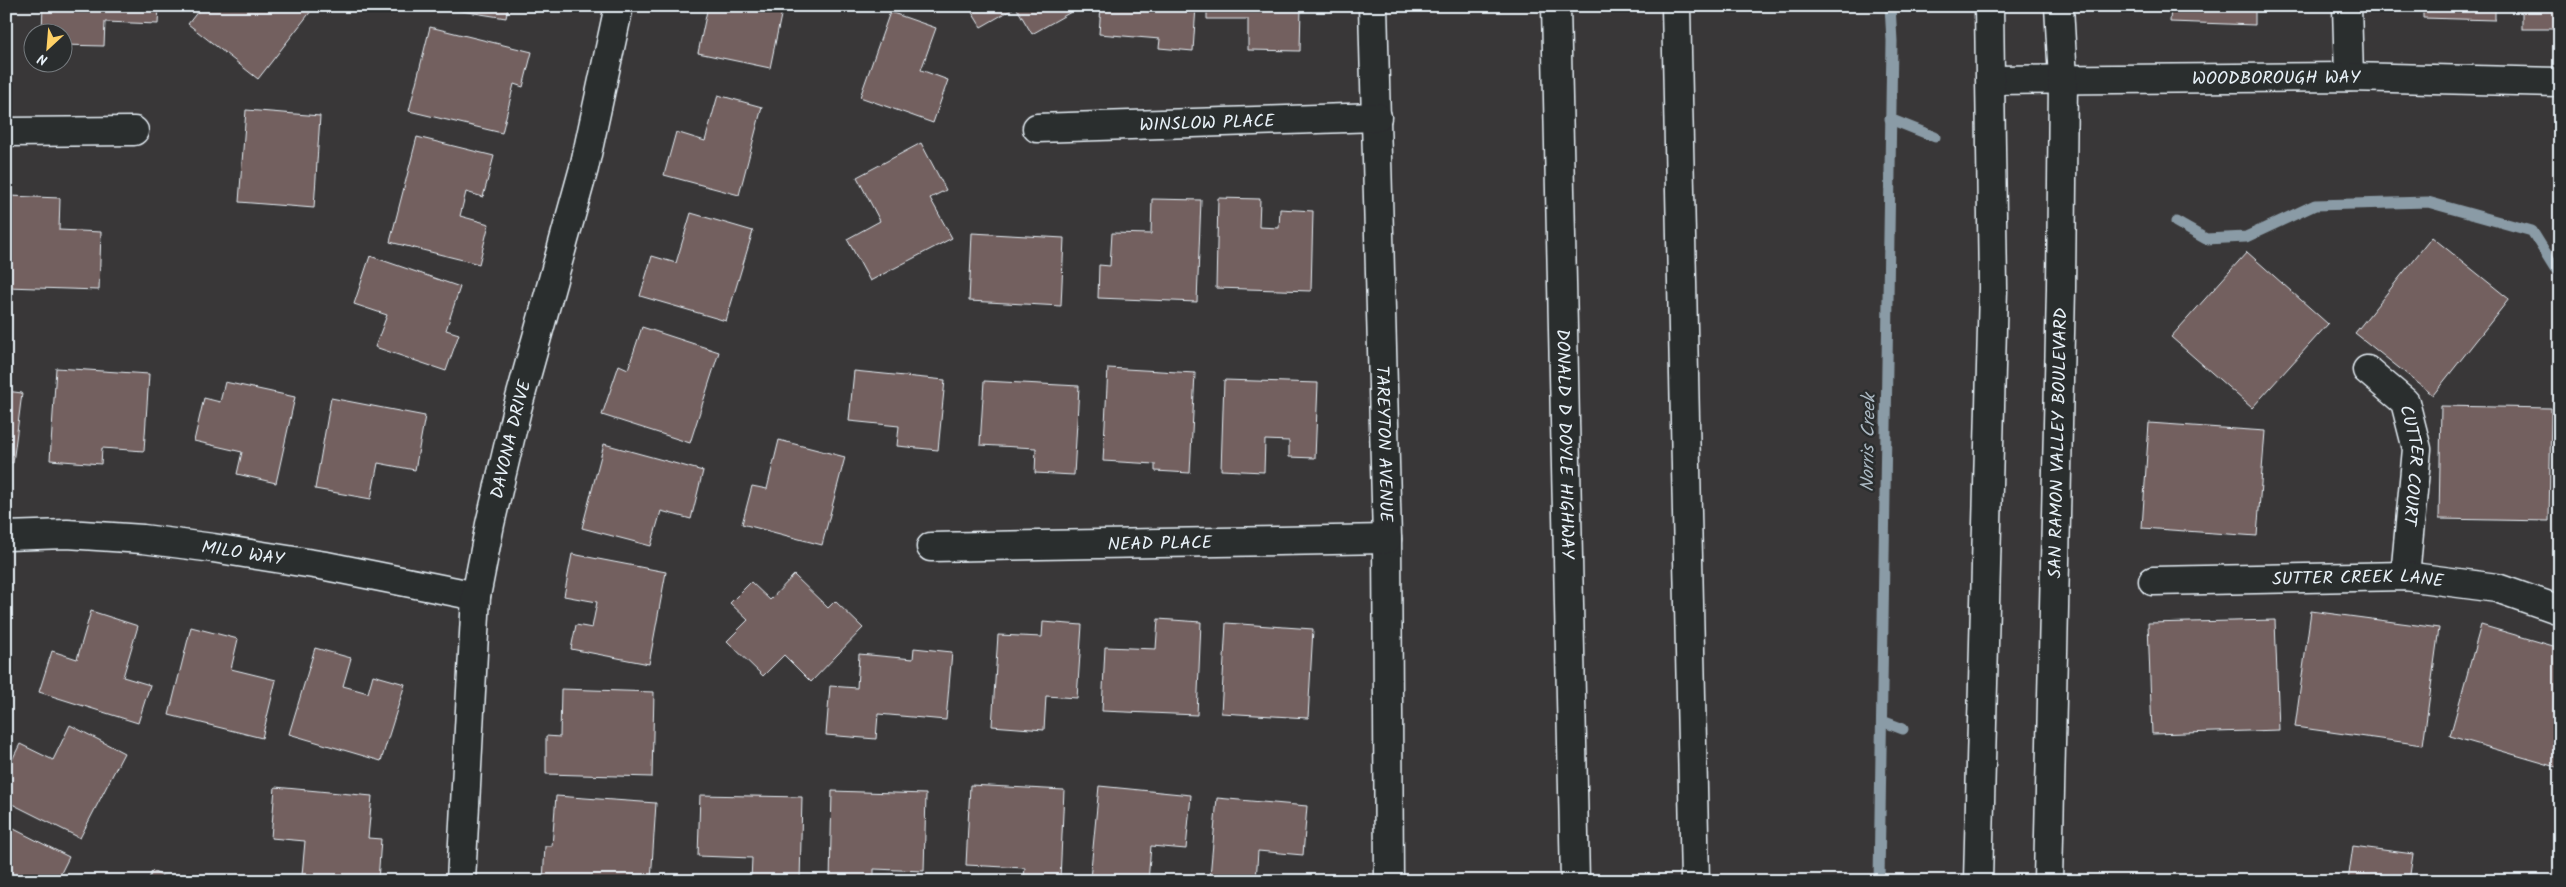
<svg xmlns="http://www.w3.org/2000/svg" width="2566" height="887" font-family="Kalam,sans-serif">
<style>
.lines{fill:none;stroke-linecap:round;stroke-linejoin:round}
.stream{stroke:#8a9ba6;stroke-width:11}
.building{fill:#73605e;stroke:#e8f1f8}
.minor-casing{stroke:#e8f1f8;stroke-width:31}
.tertiary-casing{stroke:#e8f1f8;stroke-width:31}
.secondary-casing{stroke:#e8f1f8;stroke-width:31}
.motorway-casing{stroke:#e8f1f8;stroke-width:31}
.minor{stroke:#2a2d2e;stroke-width:28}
.tertiary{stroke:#2a2d2e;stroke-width:28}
.secondary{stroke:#2a2d2e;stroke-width:28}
.motorway{stroke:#2a2d2e;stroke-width:28}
.labels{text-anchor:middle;stroke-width:5;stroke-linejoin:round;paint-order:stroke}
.street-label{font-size:18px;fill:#e8f1f8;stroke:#2a2d2e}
.water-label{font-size:19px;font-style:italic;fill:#aab7c1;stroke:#2a2d2e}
</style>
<rect width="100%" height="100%" fill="#393738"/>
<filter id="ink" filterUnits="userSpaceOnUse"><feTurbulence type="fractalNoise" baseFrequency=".02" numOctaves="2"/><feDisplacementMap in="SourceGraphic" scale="10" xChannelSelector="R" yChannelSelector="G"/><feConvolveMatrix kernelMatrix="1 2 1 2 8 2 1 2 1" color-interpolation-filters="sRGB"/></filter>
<g filter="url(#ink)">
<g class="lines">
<g class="stream">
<path d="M1890,119l45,18"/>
<path d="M2176,222l30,17 40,-2 69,-32 113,-3 104,29 23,37 5,2"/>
<path d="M1882,721l21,8"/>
<path d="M1879,881l13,-840 -2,-35"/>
</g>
</g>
<g class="building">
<path d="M6,6h5l-5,30z"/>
<path d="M43,6h116l-1,18 -53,-2 -1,24 -42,-1v-13h-20z"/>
<path d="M202,6h113l-57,73 -70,-55z"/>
<path d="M450,6h58l-2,12 -57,-9z"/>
<path d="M708,6h75l-13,62 -72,-15z"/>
<path d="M968,6h100l3,6 -39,22 -16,-27 -35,20z"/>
<path d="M1101,6h95l-3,45 -34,-3 1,-9 -61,-5z"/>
<path d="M1207,6h94l-1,45 -52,-1v-31h-41z"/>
<path d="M2171,6h107v3l-23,-1v17l-85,-3z"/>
<path d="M2423,6h72v14l-72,-2z"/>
<rect x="2522" y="6" width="38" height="23"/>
<path d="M890,12l46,16 -15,42 27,10 -15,43 -73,-26z"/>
<path d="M430,27l102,25 -9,35 -9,-3 -12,49 -93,-22z"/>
<path d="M718,95l44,12 -23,88 -75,-20 12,-43 29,9z"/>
<path d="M246,110l74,6 -6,92 -75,-6z"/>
<path d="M417,137l77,19 -11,41 -17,-5 -6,24 29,8 -10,40 -89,-22z"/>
<path d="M921,143l25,47 -16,8 22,40 -82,43 -23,-42 33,-18 -23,-44z"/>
<path d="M9,196l51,2 -1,32 42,2 -2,58 -93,-3z"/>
<path d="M1218,198l42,1 -1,28 20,1 1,-19 33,2 -2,80 -95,-3z"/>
<path d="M1152,199l49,1 -4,102 -99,-4 1,-33 11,1 2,-33 39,1z"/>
<path d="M691,213l62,18 -27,90 -86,-25 12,-40 24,7z"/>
<path d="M972,233l92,5 -3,68 -92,-5z"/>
<path d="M2432,237l77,62 -76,96 -78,-62z"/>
<path d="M2247,252l81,72 -76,84 -81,-71z"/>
<path d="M370,256l90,31 -14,43 13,4 -13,37 -71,-24 12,-32 -33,-11z"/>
<path d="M642,327l77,25 -29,91 -88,-28 17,-50 9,4z"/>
<path d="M56,368l93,6 -5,77 -42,-3 -1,16 -51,-4z"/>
<path d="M1108,368l87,5 -5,100 -35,-2v-7l-52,-3z"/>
<path d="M854,371l91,9 -7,70 -41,-4 2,-20 -50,-5z"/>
<path d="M1224,380l94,3 -3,75 -26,-1v-16l-24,-1 -1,32 -43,-2z"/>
<path d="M984,381l95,5 -5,89 -39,-2 1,-25 -56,-3z"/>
<path d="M225,382l70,15 -19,86 -39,-9 5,-22 -48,-11 10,-43 16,4z"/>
<path d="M6,391l16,2 -9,70 -7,-1z"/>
<path d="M331,398l94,18 -10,54 -37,-7 -7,36 -56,-10z"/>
<path d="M2441,406l110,2 -2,113 -110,-2z"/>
<path d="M2149,423l116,8 -8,105 -115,-8z"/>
<path d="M779,440l66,17 -23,88 -80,-21 10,-38 15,3z"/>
<path d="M604,444l99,27 -12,48 -30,-8 -10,35 -69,-18z"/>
<path d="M572,554l94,18 -17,92 -78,-15 5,-24 16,3 5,-26 -33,-6z"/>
<path d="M794,575l34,33 7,-7 28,27 -52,54 -27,-27 -21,21 -36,-35 21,-21 -18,-17 21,-21 19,18z"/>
<path d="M91,611l47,15 -15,51 27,8 -12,38 -99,-31 13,-41 25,8z"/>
<path d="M2311,611l128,17 -16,117 -128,-18z"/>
<path d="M1158,619l43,3 -4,93 -95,-4 3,-64 51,2z"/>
<path d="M2275,620l4,110 -127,4 -4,-111z"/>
<path d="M1043,622l39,3 -5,73 -31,-2 -2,34 -52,-4 6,-91 44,2z"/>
<path d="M1226,623l87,6 -5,89 -87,-5z"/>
<path d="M2481,625l79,23v120l-110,-32z"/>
<path d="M191,627l47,12 -7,30 45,11 -14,58 -93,-23z"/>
<path d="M315,648l36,10 -8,28 25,7 5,-18 32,9 -24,77 -92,-27z"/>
<path d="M914,648l38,4 -6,68 -68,-6 -2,25 -50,-4 4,-49 27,2 2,-34 54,5z"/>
<path d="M561,689l93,3 -2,85 -106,-3v-38l14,1z"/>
<path d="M70,725l54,28 -44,85 -74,-37v-29l14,-28 33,16z"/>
<path d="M970,785l94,5 -4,90 -36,-2 1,-10 -59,-3z"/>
<path d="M1099,786l92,9 -5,54 -35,-3 -3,35 -58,-2z"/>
<path d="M275,787l97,9 -4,42 13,1 -3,42 -76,-6 3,-34 -34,-3z"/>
<path d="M832,791l94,3 -2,77 -50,-2v12h-44z"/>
<path d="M700,795l102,2 -2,84h-49l1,-23 -54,-2z"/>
<path d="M556,796l100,7 -5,78h-108l2,-35h7z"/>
<path d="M1217,798l90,8 -4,49 -45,-4 -2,30 -46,-4z"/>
<path d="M6,825l63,32 -12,24h-51z"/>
<path d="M2353,846l60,8 -4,27h-61z"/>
<path d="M152,871l20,10h-24z"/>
</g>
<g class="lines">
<defs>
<g id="minor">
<path id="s1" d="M1373,6l14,533 2,342"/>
<path d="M2347,6l2,71"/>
<path id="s2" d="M1991,80l358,-3 211,5"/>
<path id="s3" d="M1037,128l340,-11"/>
<path d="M6,132l128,-1"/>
<path id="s4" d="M2367,370l38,32 12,47 -12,127"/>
<path id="s5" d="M6,536l61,-2 76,5 70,9 113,18 150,30"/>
<path id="s6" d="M931,547l456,-8"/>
<path id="s7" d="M2153,581l252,-5 92,12 63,22"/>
</g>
<g id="tertiary">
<path id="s8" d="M461,881l15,-285 14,-72 27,-115 67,-241 35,-162"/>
</g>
<g id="secondary">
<path d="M1978,881l15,-593 -4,-282"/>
<path id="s9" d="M2048,881l13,-593 2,-208 -4,-74"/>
</g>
<g id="motorway">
<path id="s10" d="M1556,6l19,875"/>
<path d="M1676,6l19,875"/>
</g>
</defs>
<use href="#minor" class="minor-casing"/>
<use href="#tertiary" class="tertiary-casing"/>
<use href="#secondary" class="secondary-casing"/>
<use href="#motorway" class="motorway-casing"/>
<use href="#minor" class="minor"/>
<use href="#tertiary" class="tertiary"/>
<use href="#secondary" class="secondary"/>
<use href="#motorway" class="motorway"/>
</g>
</g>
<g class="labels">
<g class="street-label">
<text dy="6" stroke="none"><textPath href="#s2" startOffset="285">WOODBOROUGH WAY</textPath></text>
<text dy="6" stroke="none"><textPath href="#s3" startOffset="170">WINSLOW PLACE</textPath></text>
<text dy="6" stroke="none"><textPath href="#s8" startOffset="446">DAVONA DRIVE</textPath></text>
<text dy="6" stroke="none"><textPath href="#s1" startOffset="438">TAREYTON AVENUE</textPath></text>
<text dy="6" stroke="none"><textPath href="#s10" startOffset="438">DONALD D DOYLE HIGHWAY</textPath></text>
<text dy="6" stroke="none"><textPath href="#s9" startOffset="438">SAN RAMON VALLEY BOULEVARD</textPath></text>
<text dy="6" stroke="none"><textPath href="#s4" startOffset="114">CUTTER COURT</textPath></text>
<text dy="6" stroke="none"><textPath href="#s6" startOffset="229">NEAD PLACE</textPath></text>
<text dy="6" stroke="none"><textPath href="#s5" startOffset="238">MILO WAY</textPath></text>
<text dy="6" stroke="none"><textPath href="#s7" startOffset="205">SUTTER CREEK LANE</textPath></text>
</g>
<g class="water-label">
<text transform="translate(1867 443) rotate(-89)" y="7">Norris Creek</text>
</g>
</g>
<rect width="2566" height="887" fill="none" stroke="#2a2d2e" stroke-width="25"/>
<rect x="12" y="12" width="2541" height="862" fill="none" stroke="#e8f1f8" stroke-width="2" filter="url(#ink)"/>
<g transform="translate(48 48) rotate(206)"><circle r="24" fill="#2a2d2e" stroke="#767b7f"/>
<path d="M0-4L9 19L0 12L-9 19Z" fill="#ffd166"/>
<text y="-8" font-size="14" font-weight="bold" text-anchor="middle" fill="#e8f1f8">N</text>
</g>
</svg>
